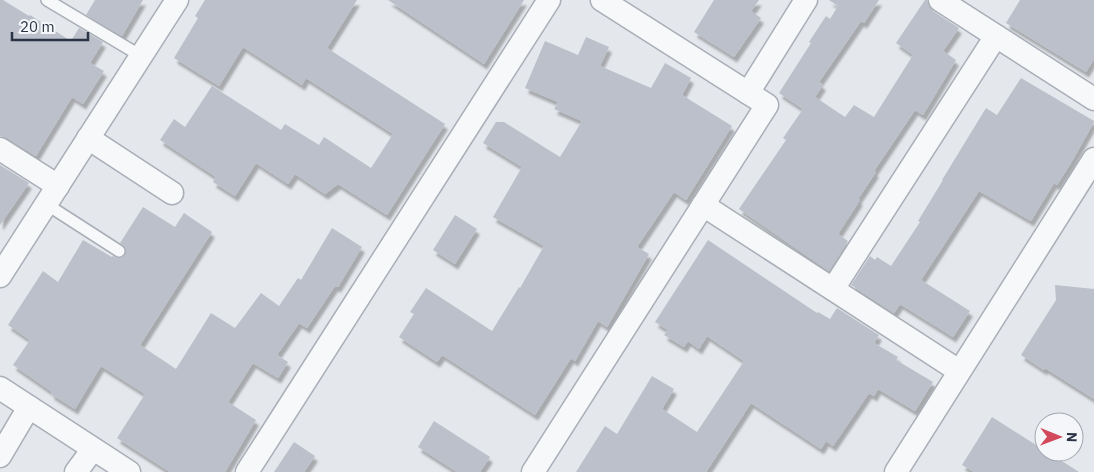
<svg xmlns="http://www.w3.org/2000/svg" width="1094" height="472" font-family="'IBM Plex Sans',sans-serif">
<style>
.building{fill:#bbc0ca;filter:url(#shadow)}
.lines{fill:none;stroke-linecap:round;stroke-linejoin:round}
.lane-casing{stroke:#a9aeb7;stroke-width:14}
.street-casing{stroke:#a9aeb7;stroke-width:25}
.lane{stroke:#f7f8fa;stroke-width:11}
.street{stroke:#f7f8fa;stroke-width:22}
</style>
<defs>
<filter id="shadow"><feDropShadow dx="3" dy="5.5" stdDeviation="1" flood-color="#0004"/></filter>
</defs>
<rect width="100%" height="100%" fill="#e4e7ec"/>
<g class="building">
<path d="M0,0h3l26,16 1,-1 41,26 8,-13 24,14 -13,21 14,8 -21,33 -11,-7 -36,59 -29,-18 -7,-2z"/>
<path d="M95,0h48l-21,36 -36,-21z"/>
<path d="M205,0h152l-30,48 118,76 -58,91 -49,-31 -13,10 -30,-20 -7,10 -32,-21 -21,33 -22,-14 3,-5 -56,-37 14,-21 11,8 27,-41 69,44 4,-6 34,21 5,-8 47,31 22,-34 -87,-56 -4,7 -59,-38 -24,39 -45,-28 24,-40 -3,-2z"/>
<path d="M388,0h136l-40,64z"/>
<path d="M714,0h45l-8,11 10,7 -27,39 -40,-25z"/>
<path d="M829,0h50l-15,23 -3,-2 -42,61 4,3 -8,12 30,20 9,-12 20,12 39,-62 -17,-12 29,-43h2l2,6 4,5 26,17 -16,23 13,9 -33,55 -8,-5 -41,61 2,1 -18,27 2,1 -22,34 10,7 -19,30 -90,-62 47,-69 -3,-2 20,-29 -24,-16 32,-50 -2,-1 17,-26 4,3 8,-13z"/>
<path d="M1020,0h74v59l-8,13 -80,-49z"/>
<path d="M586,37l23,10 -9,19 51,22 14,-25 26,15 -9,17 50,31 -46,74 -12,-8 -37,55 12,7 -42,73 -9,-6 -23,40 -4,-3 -36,57 -93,-60 -5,7 -38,-25 15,-23 -4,-2 16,-24 66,43 27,-44 1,1 24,-42 -51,-29 29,-50 -39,-24 13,-21h8l56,35 22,-36 -28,-12 4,-7 -33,-14 20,-47 33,14z"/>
<path d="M1021,78l73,43v1l-23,41 -14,22 -3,-2 -23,38 -52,-30 -58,89 49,31 -17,26 -53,-33 -6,9 -43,-28 19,-29 5,4 2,-3 14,9 29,-44 -2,-1 25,-41h-1l44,-72 11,7z"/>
<path d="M0,165l29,18 -29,42z"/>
<path d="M143,207l32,20 9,-14 28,19 -72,113 36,24 35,-56 24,15 26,-35 18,13 19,-28 3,2 31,-52 30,19 -24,40 -3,-1 -28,42 -8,-5 -22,32 11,7 -10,16 -25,-15 -25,39 28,18 -31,52h-55l-53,-34 28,-44 -44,-28 -26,43 -24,-15 1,-2 -39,-27 17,-25 -22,-15 35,-54 15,11 25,-42 29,17v-1l6,2 5,-1 3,-6 -1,-4 -5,-4z"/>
<path d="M455,215l22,14 -22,35 -22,-14z"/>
<path d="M708,240l109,73 1,-1 12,7 7,-11 42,27 -5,8 24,14 -2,3 37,22 -18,29 -37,-22 -4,7 -5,-3 -36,53 -7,-5 -5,8 -70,-46 -45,69h-130l29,-46 12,8 35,-58 22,13 -12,20 35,23 47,-71 -37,-25 -8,13 -11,-8 -4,6 -20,-12 4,-5 -13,-8z"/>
<path d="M1055,285l39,4v110l-49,-31 -1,2 -23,-15 35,-55z"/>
<path d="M992,417l52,33v2h4l31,20h-105l-12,-7z"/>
<path d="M434,421l56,36 -10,15h-23l-39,-25z"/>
<path d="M294,442l21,14 -11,16h-30z"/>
</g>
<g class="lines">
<defs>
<g id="lane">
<path d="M47,0l94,56"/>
<path d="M46,204l73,47"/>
</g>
<g id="street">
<path d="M940,0l154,99"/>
<path d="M748,93l58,-93"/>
<path d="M88,138l84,55"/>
<path d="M0,149l58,37"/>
<path d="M703,205l256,166"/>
<path d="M0,276l177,-276"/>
<path d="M833,289l163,-253"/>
<path d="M0,388l129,84"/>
<path d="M0,456l29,-49"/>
<path d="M76,472l17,-23"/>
<path d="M247,472l302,-472"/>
<path d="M533,472l234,-367 -165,-105"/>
<path d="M896,472l198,-313"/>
</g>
</defs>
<use href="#lane" class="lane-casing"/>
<use href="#street" class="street-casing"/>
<use href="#lane" class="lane"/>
<use href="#street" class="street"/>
</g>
<g transform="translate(1059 437) rotate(91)"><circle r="24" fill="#f4f6f9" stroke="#a4a8b1"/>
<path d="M0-4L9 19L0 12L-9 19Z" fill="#d1495b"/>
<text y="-8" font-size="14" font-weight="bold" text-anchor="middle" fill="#2b3445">N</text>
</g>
<path d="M12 32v8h76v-8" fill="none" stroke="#2b3445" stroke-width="2.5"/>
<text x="20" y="32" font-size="15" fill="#2b3445" stroke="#f4f6f9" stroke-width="4" paint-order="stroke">20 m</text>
</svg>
